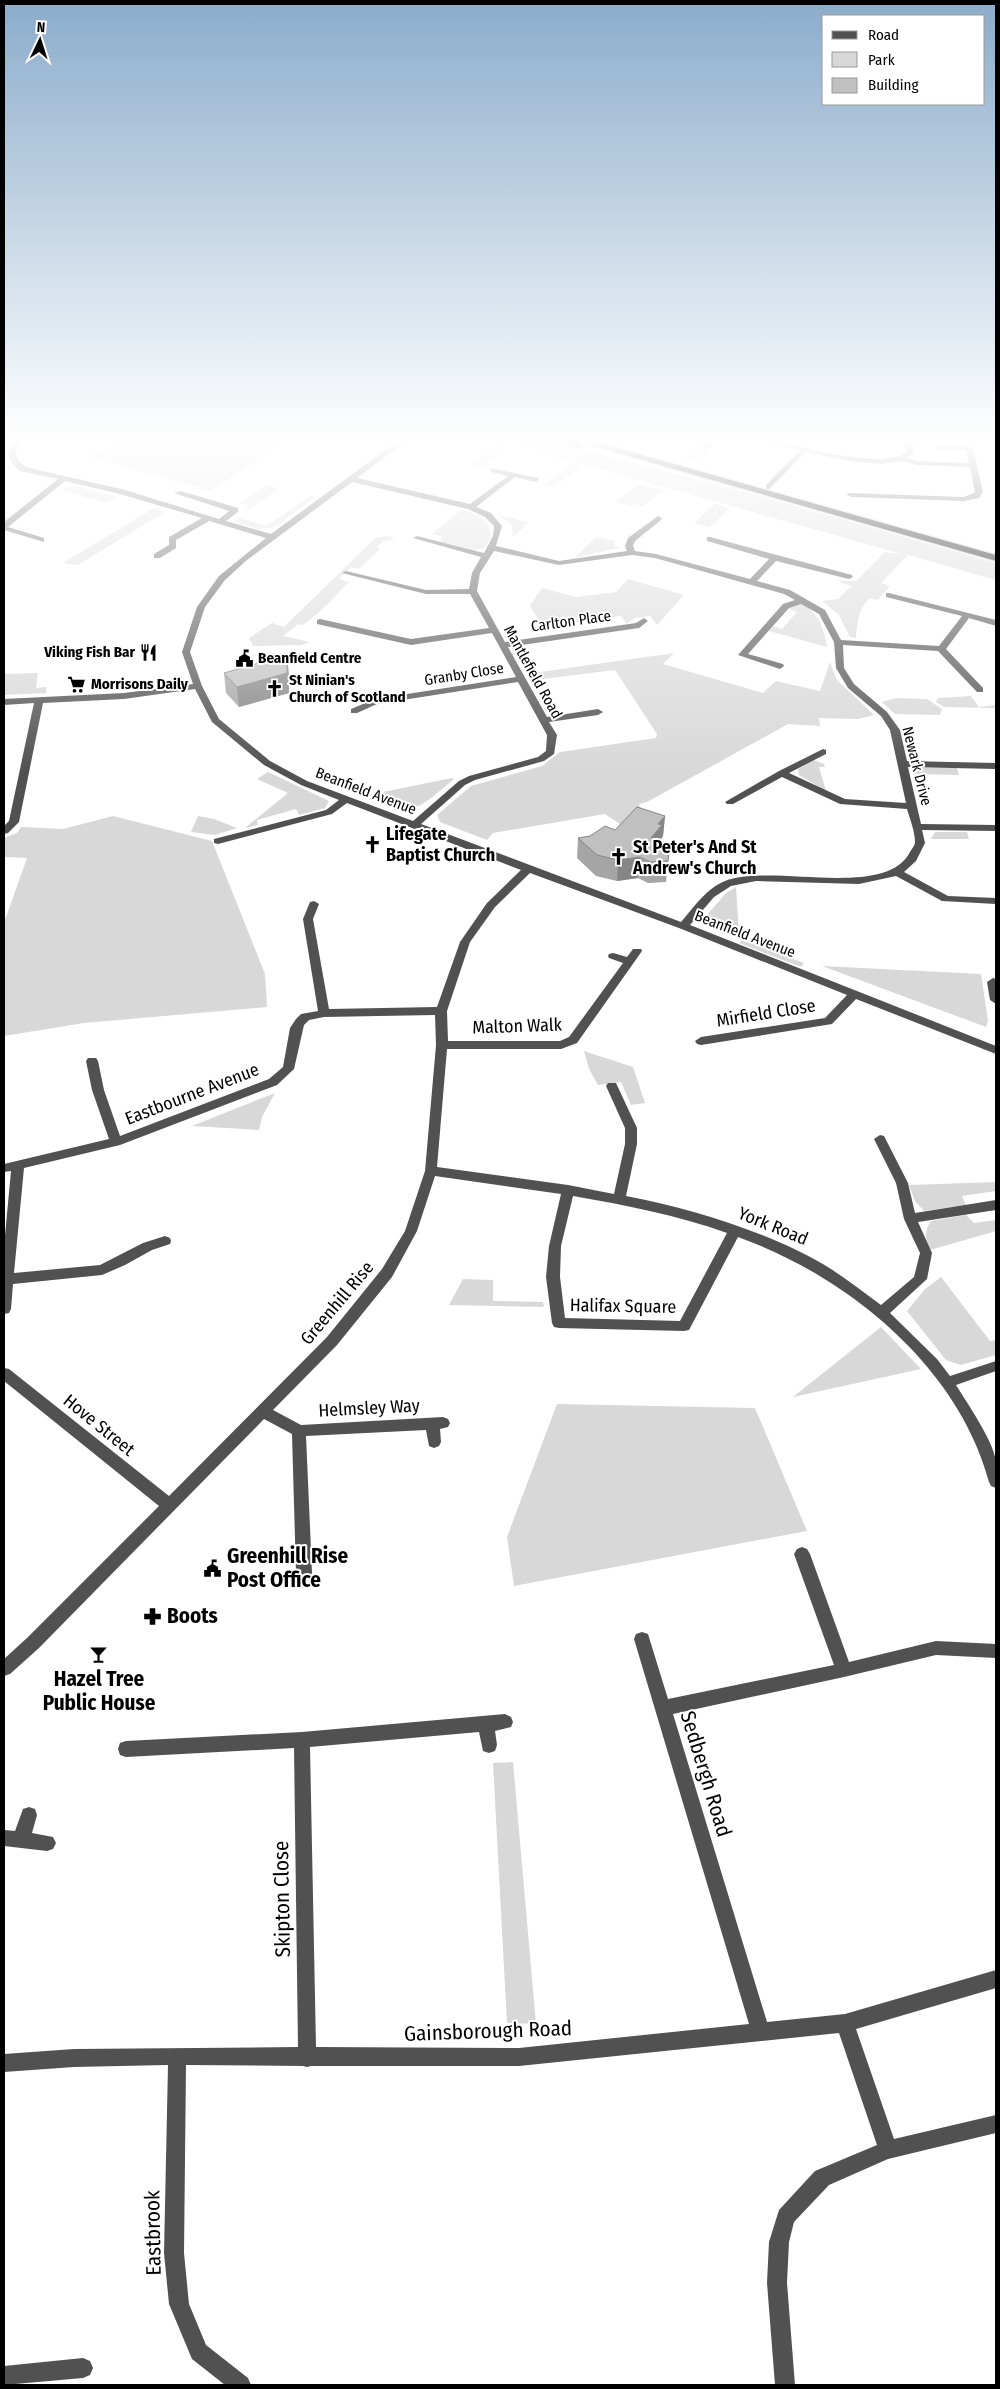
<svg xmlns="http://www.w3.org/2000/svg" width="1000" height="2389" font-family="'Fira Sans Condensed',sans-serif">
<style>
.green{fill:#d8d8d8}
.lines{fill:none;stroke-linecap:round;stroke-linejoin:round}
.highway-casing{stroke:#dbdbdb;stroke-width:3}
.minor{fill:#515151;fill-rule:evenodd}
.highway{fill:#000;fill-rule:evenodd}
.wall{fill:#a5a5a5}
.shaded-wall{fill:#868686}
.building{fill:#c0c0c0;stroke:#868686}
.labels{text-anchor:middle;stroke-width:4;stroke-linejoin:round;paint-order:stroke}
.far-street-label{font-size:15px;fill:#000;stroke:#fff}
.far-poi-label{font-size:15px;font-weight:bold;fill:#000;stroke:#fff;text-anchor:start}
.poi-label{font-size:18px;font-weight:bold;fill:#000;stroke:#fff;text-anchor:start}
.street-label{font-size:18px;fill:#000;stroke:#fff}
.near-poi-label{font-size:21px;font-weight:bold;fill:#000;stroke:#fff;text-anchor:start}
.near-street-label{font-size:21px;fill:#000;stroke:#fff}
</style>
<rect width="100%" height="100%" fill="#fff"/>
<g class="green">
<path d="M123,437h169l-81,54 -122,-34z"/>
<path d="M486,437h42l26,5 206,54 236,67v17l-88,-25 -27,28 9,3 -12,14 -8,-2c-12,11 -13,25 -14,40l-6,-1 -11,-22 -17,-14 16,-2 13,-13 -12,-4 2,-1h15l29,-29 17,2z"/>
<path d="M499,444l12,3 -30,21 -11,-3z"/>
<path d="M694,448l17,4 -10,11 -20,-5z"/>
<path d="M571,463l11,3 -28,21 -11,-2z"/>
<path d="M638,484l25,6 -20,16 -9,-2 -3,2 -16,-4z"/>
<path d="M267,485l12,4 -31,20h-2l4,-4 -11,-2z"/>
<path d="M75,486l41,11 -11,6 -45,-14z"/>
<path d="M310,496l5,1 -40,30 -16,2 -25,-7 5,-4 28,8z"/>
<path d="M715,504l15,4 -20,19 -16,-4z"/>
<path d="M154,508l11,4 -87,53 -15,-2z"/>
<path d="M462,509l17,7 10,9 2,12 -7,11 -10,2 -33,-8v-6l-9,-2z"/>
<path d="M498,515l30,7v1l-15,14 -1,-12z"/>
<path d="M386,536l8,1 -3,3 -7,1 -7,6 3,2 -21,20 -8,-2 -12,12 10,3c-16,16 -27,29 -46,43l-5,-1 -15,12 27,6 -8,3 -49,1 -4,-8 23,-15 12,4 91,-89z"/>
<path d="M596,537l19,4v6h7l-48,11z"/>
<path d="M628,579l56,16 -27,30 -7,-9 -15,2 -8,6 -6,-8 -78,11 -13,-21 12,-18 34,9 40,-5z"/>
<path d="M802,604c15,7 23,25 25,43l-58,-16 4,-5 9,3 15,-17 -8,-3 1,-2z"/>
<path d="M674,653l-11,11 100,29 13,-12 44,10 10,-29 7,18 37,35 -16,4 -39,-1 1,8 -32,-2 -141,78 -8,2 1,3 12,7 -25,15 -22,-15 -112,19 -6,7 -47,-18 -3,-7 34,-29 71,-20 18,-14 96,-14 1,-4 -42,-64 -80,10 -2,-7z"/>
<path d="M38,673l-2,15 10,-1v6l-42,2v-21z"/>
<path d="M971,696l8,11 17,-2v3l-52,-1 -8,-5 2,-4z"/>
<path d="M896,698l31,1 15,10 -2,6 -45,-1 -13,-12z"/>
<path d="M814,760l10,4 1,3h-6l7,24 -27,-16 -1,-6z"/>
<path d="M921,768h36l2,7 -44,-1z"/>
<path d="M268,772l61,29 -4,7 -26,7 -3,-6 -39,11 1,5 -13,3 43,-35 -31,-14z"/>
<path d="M452,778l2,1c-41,34 -35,35 -86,16z"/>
<path d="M113,816l99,25 53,133 2,33 -183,16 -80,13v-113l23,-65 -23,-1v-19l13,-5 4,-6 42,2z"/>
<path d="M198,816l16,3 23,9 -22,7 -24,-3z"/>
<path d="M935,832h32l2,7h-38z"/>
<path d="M736,887l3,47 -27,-10 -6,-8 20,-23z"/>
<path d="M742,940l62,23 -3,4 -62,-24z"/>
<path d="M822,966l159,8 7,47 -2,6z"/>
<path d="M584,1051l49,16 12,36 -14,2 -10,-23 -23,3 -9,-16z"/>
<path d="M275,1093l-13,24 -3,13 -67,-4z"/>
<path d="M996,1182v9l-34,5 4,9 -42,6 -9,-10 -6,-16z"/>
<path d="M966,1215l8,8 22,-3v11l-66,19c-5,-10 -6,-19 1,-29z"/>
<path d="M941,1277l49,64 6,-1v15l-35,10 -15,-5 -39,-49 18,-22z"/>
<path d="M463,1279l30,1v21l50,1 1,5 -95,-2z"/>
<path d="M881,1327l40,42 -128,28z"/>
<path d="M557,1404l198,4 52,123 -293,55 -7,-49z"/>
<path d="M513,1762l23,262 -29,-1 -14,-260z"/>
</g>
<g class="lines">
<defs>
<path id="highway" d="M543,437h15l16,4 -9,-4h14l417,118v6l-414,-118v4l-3,1z"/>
</defs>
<use href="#highway" class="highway-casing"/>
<g class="minor">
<path d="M16,437h7c-9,12 -10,21 3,30l99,23 94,29 10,-8 -55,-18 7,-2 57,17v4l-12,9 45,13 132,-97h8l-54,41 113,26 38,-28 -17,-4v-4l47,10 1,2 -4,2 -20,-5 -39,30 15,6 11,13 -6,20 63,15 68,-10 -2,-5 3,-8 30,-22 4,2 -1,2 -26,21 -2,5 2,5 21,3 94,25 19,-20 -62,-18v-4h3l142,38 1,2 -4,2 -73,-18 -19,20 33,9 35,20 16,30 98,6 23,-30 -76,-19v-4h3l107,27v6l-27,-8 -23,31 37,39v4h-6l-39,-41 -95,-6 1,23 10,16 33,28 13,18 7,31 89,2v6l-88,-2 13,57 75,1v6l-74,-1 3,13 -9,18 -12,11 44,24 48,2v6l-54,-3 -46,-25 -37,8 -103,-3 -25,5 -17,11 -24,28 306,121v8l-140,-55 -24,25 -131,21 -4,-1 -2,-3 6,-4 124,-19 22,-23 -168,-67 -149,-55 -35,34 -25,35 -23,69 1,30h112l9,-4 54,-74 -14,-5 -1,-2 1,-2 4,-1 14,4 6,-8h8l1,2 -65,92 -16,6h-114l-10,118 131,18 46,9 11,-50v-16l-19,-42 2,-3h8l21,45v16l-11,52c65,12 149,38 205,73 17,11 34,24 50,36l33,-28 6,-24 -16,-34 -8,-36 -22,-44 6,-4 4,1 24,47 7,30 81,-13v10l-78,12 14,31 -5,26 -37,34 47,46 13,17 46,-15v10l-40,14c11,18 37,55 40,76 2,8 0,18 0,27l-5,-2 -2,-4c-31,-116 -142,-206 -251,-245l-49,93 -5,1 -125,-3 -5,-1 -2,-4 -6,-46 3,-31 12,-52 -126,-18 -18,55 -25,46 -55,68 -64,65 28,15 142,-8 5,2 2,4 -2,4 -8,2 1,13 -2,4 -5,2 -5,-2 -3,-16 -120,6 6,137 -3,5 -5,2 -5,-2 -3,-5 -4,-139 -28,-15 -225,229 -29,26 -6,2v-17l23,-21 132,-132 -155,-125v-13l5,1 160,127 158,-159 55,-68 23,-38 20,-60 11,-126 -1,-30 -111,2 -15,3 -5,5 -10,44 -17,16 -157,60 -96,23 -10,105 86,-8 43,-22 22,-7 5,2 1,3 -1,3 -18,6 -27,15 -23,10 -89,9 -2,25 -2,4 -5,1v-68l7,-75 -7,1v-8l105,-25 -17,-49 -6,-29 2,-3h8l2,3 6,29 16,46 149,-57 14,-12 7,-39 6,-9 5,-5 17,-3 -15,-92 7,-17 4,-1 5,3 -6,15 16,90 108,-2 23,-65 27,-39 34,-33 -174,-67 -15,11 -114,30 -4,-1v-4l112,-29 13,-10 -38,-15 -37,-20 -52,-43 -17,-33 -71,10 -81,4 -24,119 -11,11 -4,1v-8l5,-5 25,-118 -30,2v-6l120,-6 69,-9 -11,-32 15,-45 22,-31 47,-38 -57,-17 -33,19v8l-16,10h-6v-4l15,-9v-8l33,-19 -82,-24 -55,-13 -57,46 36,11v4l-40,-12v-8l54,-43 -38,-8 -8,-8 -4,-9 2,-8zM352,482l116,27 17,8 9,9 -1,10 -9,17 -67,-17 -4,2 68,19 -9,16 -3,16 -43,1 -80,-19 -4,2 84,21h44l19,34 -78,11 -91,-20 -3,1v4l94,21 81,-12 24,44 -141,22 -24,10v4h6l20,-9 141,-22 29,53 -1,16 -8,6 -69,19 -10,5 -46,40 -106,-40 -37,-20 -51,-42 -17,-33 -12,-34 15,-45 20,-27 22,-20zM494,551l65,14 73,-10 23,3 129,36 11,6 -12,4 -45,51 42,14 4,-3 -1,-2 -35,-10 41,-46 12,-4 18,10 15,28 2,26 12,20 33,28 9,14 16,73 -61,-4 -56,-26 37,-19v-4l-3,-1 -44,22 -54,31 2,2h6l49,-27 58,27 67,5c3,10 8,23 8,33 0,3 -3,7 -5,10 -24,48 -139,11 -185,29 -18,7 -31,26 -44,41l-260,-98 44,-39 10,-5 69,-19 10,-7 3,-19 -8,-13 49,-7 5,-3 -5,-3 -51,8 -39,-70 131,-19 9,-7 -4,-3 -8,5 -131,19 -28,-51 3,-18zM573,1196c52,9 104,19 154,37l-47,88 -115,-3 -5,-41 1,-31z"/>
<path d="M712,437h7l-10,12h-6v-4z"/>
<path d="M746,437h14c29,7 124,34 146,15l-3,-15h8l3,16 -6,5 9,3 52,2 -3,-13h-27l-4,-2 4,-2h30l4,2 10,44 -4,6 -15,3 -113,-4 -4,-2 1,-2 116,4 11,-5 -5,-25 -54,-2 -13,-4 -22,3 -31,-3 -44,-9 -37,37h-3v-4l34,-35z"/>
<path d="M993,978l3,1v25l-6,-4 -3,-18z"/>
<path d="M802,1547l5,2 3,5 39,108 87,-21 60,3v14l-60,-3 -92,22 -171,37 94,308 78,-8 151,-44v18l-140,41 38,110 102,-24v18l-108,26 -59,26 -35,37 -5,20 -2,41 8,102h-20l-8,-102 2,-41 10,-32 36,-39 62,-26 -38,-112 -320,33h-208l-4,1 -4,-1 -117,-1 -2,188 5,51 17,41 42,33 3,7h-26l-33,-26 -23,-55 -5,-51 4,-188 -94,2 -70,5v-18l70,-5 224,-2 -4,-299 -168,9 -6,-2 -2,-6 2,-6 6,-2 176,-9 203,-18 6,3 2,5 -2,5 -16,4 2,14 -2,6 -6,2 -6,-2 -4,-19 -169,15 6,300 203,1 230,-24 -115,-385 2,-5 6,-2 6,2 20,65 166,-34 -40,-111 3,-5z"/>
<path d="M29,1807l6,2 2,6 -5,18 21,4 3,6 -3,6 -6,2 -43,-5v-16l11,1 8,-22z"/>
<path d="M83,2358l7,3 3,7 -3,7 -7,3 -79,7v-19z"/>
</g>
<use href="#highway" class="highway"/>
</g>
<g class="wall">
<path d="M224,673l65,2v18l-50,14 -13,-14z"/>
<path d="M665,816l-2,20 -2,3v2l9,3 -4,38 -18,1 -10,-5 -21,3 -21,-5 -19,-18 1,-20 12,-2 25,-6z"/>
</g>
<g class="shaded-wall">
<path d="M287,655l2,20v18l-50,14 -2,-20z"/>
<path d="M665,816l-2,20 -2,3v7l-10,-8 7,-14z"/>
<path d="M640,857l-2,21 -21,3 1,-21z"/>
</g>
<g class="building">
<path d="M287,655v18l-50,14 -13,-14z"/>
<path d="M637,807l28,9 -7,8 4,1 -11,13 19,6 -2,17 -18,1 -10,-5 -22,3 -21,-5 -19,-17 12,-2 15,-10 10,4z"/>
</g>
<linearGradient id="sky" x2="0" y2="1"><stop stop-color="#8baccb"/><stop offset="0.57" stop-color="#fff"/><stop offset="1" stop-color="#fff" stop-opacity="0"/></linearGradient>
<rect width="1000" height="772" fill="url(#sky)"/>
<defs>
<symbol id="restaurant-bare" viewBox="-9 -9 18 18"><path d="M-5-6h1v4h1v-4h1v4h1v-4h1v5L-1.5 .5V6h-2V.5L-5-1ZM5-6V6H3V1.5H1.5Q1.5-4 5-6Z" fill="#000" stroke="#fff" stroke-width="2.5" paint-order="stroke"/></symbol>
<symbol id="civic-bare" viewBox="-9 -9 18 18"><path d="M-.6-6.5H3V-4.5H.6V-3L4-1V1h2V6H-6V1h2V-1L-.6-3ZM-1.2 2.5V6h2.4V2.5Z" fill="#000" stroke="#fff" stroke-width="2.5" paint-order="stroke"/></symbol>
<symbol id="supermarket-bare" viewBox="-9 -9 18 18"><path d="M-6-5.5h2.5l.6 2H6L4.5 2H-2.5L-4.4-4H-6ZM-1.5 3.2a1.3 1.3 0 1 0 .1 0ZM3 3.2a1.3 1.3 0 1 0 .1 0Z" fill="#000" stroke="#fff" stroke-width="2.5" paint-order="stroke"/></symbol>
<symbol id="church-bare" viewBox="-9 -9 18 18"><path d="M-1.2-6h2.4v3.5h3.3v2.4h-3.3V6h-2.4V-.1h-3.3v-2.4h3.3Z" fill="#000" stroke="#fff" stroke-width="2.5" paint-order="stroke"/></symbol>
<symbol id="pharmacy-bare" viewBox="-9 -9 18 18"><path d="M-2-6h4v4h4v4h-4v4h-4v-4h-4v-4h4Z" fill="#000" stroke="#fff" stroke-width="2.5" paint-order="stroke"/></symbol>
<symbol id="bar-bare" viewBox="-9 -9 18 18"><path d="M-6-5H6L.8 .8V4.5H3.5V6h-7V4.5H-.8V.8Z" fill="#000" stroke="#fff" stroke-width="2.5" paint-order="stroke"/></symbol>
</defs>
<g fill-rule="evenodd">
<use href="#restaurant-bare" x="136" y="640" width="25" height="25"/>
<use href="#civic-bare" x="232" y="646" width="25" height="25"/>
<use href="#supermarket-bare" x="64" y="672" width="25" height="25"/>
<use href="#church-bare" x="262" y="676" width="25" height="25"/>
<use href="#church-bare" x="360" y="832" width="25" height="25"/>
<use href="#church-bare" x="606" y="844" width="25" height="25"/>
<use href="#civic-bare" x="200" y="1556" width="25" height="25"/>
<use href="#pharmacy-bare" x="140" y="1604" width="25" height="25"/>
<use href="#bar-bare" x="86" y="1642" width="25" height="25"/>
</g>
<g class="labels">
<g class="far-street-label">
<text transform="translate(571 621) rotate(-8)" y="5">Carlton Place</text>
<text transform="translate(533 672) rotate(61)" y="5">Mantlefield Road</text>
<text transform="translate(464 674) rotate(-9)" y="5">Granby Close</text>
<text transform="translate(917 766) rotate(76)" y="5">Newark Drive</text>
<text transform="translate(366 791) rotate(21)" y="5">Beanfield Avenue</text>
<text transform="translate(745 934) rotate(21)" y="5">Beanfield Avenue</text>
</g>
<g class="far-poi-label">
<text x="135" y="657" text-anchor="end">Viking Fish Bar</text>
<text x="258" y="663">Beanfield Centre</text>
<text x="289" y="685">St Ninian's<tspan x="289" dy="17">Church of Scotland</tspan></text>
<text x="91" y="689">Morrisons Daily</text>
</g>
<g class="poi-label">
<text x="386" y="840">Lifegate<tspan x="386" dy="21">Baptist Church</tspan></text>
<text x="633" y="853">St Peter's And St<tspan x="633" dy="21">Andrew's Church</tspan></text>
</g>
<g class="street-label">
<text transform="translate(766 1013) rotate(-9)" y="6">Mirfield Close</text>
<text transform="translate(517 1026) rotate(-2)" y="6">Malton Walk</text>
<text transform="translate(192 1094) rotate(-21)" y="6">Eastbourne Avenue</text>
<text transform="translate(773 1226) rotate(22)" y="6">York Road</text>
<text transform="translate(337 1303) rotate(-50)" y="6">Greenhill Rise</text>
<text transform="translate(623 1306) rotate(1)" y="6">Halifax Square</text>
<text transform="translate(369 1408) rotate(-3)" y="6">Helmsley Way</text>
<text transform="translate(99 1425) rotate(39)" y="6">Hove Street</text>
</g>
<g class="near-poi-label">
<text x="227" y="1563">Greenhill Rise<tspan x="227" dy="24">Post Office</tspan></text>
<text x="167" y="1623">Boots</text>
<text x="99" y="1686" text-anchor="middle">Hazel Tree<tspan x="99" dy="24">Public House</tspan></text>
</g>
<g class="near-street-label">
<text transform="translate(706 1774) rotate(73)" y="7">Sedbergh Road</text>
<text transform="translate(282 1899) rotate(-91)" y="7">Skipton Close</text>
<text transform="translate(488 2031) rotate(-2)" y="7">Gainsborough Road</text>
<text transform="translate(153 2233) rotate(-91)" y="7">Eastbrook</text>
</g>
</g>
<rect width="1000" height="2389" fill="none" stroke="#000000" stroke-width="10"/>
<rect x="822" y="15" width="162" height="90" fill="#ffffff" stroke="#999999"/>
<rect x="832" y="31" width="25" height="8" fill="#515151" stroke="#999999"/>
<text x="868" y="40" font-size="15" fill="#000000">Road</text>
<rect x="832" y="52" width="25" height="15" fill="#d8d8d8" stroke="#999999"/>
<text x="868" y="65" font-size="15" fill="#000000">Park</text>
<rect x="832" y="78" width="25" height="15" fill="#c0c0c0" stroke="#999999"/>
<text x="868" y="90" font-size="15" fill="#000000">Building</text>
<g transform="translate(40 40) rotate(4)" stroke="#ffffff" stroke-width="4" paint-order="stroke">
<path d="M0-4L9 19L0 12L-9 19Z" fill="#000000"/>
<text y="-8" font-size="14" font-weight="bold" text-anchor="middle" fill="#000000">N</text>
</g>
</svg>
